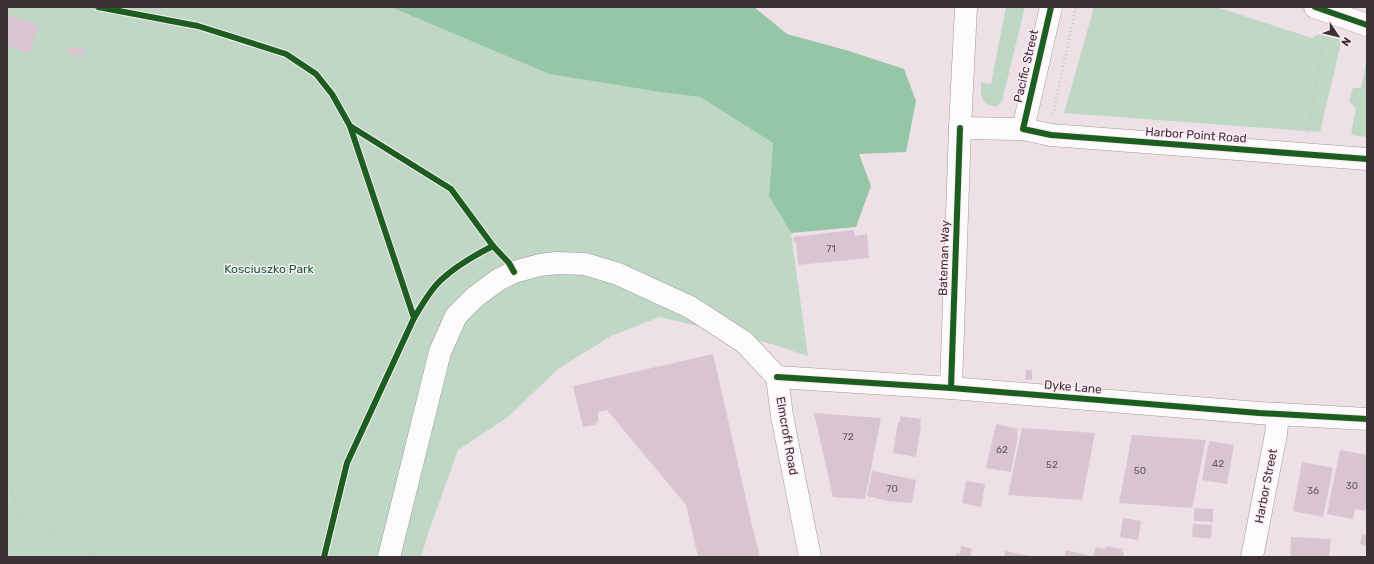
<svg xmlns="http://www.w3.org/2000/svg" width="1374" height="564" font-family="Rubik,sans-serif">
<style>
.green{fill:#bed8c5}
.water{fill:#95c6a6}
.building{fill:#d9c5d0}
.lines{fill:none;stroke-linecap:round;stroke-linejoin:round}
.minor-casing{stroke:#a1989d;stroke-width:23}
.path{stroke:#c8c2c5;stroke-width:2.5;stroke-dasharray:1 3;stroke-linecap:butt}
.minor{stroke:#fcfafb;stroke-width:22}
.cycleway-casing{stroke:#fdeaf4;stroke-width:8}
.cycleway{stroke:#1b5e20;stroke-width:6}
.labels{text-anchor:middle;stroke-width:3;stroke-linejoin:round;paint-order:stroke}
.number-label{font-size:10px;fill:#62575c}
.street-label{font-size:12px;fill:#3b3236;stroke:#fdeaf4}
.park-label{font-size:12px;fill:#0d673a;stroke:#fdeaf4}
</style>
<rect width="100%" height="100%" fill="#ede1e7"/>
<g class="green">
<path d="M7,7h384l158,67 111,18 40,5 73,46 -4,53 22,37 17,123 -37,-12 -111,-27 -49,19 -53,33 -50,48 -50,33 -30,84 -7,23h-414z"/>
<path d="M1006,7h19l-23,94 -5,6 -8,-2 -5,-3 -3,-7v-12l10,1z"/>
<path d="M1094,7h122l96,31 10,-6 20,7 -22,93 -256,-19z"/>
<path d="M1367,57v80l-16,-2 5,-27 -7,-7 4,-13h8z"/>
</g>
<path class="water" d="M391,7h363l33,27 62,17 55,18 12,32 -10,51 -47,2 12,32 -15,41 -65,6 -22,-37 4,-53 -73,-46 -40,-5 -111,-18z"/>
<g class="building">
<path d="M7,14l32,11 -10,29 -22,-8z"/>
<path d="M68,47l17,2v7l-18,-2z"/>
<path d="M854,230l1,6 12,-2 2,24 -71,7 -2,-23h-2l-1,-5z"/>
<path d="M713,354l38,167 9,36h-62l-12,-52 -79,-95 -9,2v10l-4,3 -11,2 -10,-41z"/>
<path d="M1026,370h6v10h-7z"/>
<path d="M814,413l67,5 -16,81 -32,-2z"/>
<path d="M900,416l21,3 -1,6 1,1 -5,31 -23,-4 5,-31h2z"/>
<path d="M996,424l22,5 -1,5 1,1 -7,37 -25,-4z"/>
<path d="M1022,428l73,5 -13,67 -74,-5z"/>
<path d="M1132,435l74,5 -14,68 -73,-5z"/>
<path d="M1209,441l25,4 -7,39 -25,-4 6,-35h1z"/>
<path d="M1340,450l27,5v49l-2,7 -10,-2 -2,10 -26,-5z"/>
<path d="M1302,462l31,6 -10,49 -30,-6z"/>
<path d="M872,471l44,9 -4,23 -25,-2 -20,-5z"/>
<path d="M966,481l19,3 -4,23 -19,-4z"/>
<path d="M1194,508l19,1v13l-19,-1z"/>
<path d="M1123,518l18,3 -3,19 -18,-3z"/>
<path d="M1193,524l19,1 -1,14 -19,-2z"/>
<path d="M1362,534l5,1v11l-7,-2z"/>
<path d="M1291,537l40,2 -2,18h-39z"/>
<path d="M961,546l11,3 -2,8h-14v-4l4,1z"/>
<path d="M1106,546l17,3 -1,3h2l-1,5h-30l3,-10 9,2z"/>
<path d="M1066,550l22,5 -1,2h-23z"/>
<path d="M1005,551l27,5v1h-28z"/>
</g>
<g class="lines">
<defs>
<g id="minor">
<path d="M1315,7l52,18"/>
<path d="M960,128l63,1 28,6 316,24"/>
<path d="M1023,129l28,-122"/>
<path d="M777,377l174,11 308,25 108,6"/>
<path d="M951,388l9,-260 6,-121"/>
<path d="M389,557l51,-205 16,-36 19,-19 23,-17 16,-8 26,-7 17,-2 28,1 33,10 72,33 54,35 33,35 5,39 28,141"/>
<path d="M1252,557l24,-123 2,-20"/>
</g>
</defs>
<use href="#minor" class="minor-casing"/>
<g class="path">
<path d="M1053,114l23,-107"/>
<path d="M1307,133l18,-101"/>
<path d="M7,479l13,38 81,40"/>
</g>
<use href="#minor" class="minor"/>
<defs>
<g id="cycleway">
<path d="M98,7l100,19 88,28 30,20 16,20 18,32 64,192"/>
<path d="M1051,7l-28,122 28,6 316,24"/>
<path d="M1315,7l52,18"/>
<path d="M350,126l101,63 42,57 16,17 5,9"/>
<path d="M777,377l174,11 308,25 108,6"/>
<path d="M951,388l9,-260"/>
<path d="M324,557l23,-94 67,-145c8,-13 16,-28 27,-38 15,-14 34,-25 52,-34"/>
</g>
</defs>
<use href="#cycleway" class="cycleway-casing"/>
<use href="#cycleway" class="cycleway"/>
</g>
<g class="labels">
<g class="number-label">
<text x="831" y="252">71</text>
<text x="848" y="440">72</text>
<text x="1002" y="453">62</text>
<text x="1218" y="467">42</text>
<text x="1052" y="468">52</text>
<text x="1140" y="474">50</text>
<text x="1352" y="489">30</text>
<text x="892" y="492">70</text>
<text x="1313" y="494">36</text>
</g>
<g class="street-label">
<text transform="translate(1026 66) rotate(-77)" y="4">Pacific Street</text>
<text transform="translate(1196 135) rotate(4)" y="4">Harbor Point Road</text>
<text transform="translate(944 258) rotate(-88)" y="4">Bateman Way</text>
<text transform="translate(1073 387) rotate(5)" y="4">Dyke Lane</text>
<text transform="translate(787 436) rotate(80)" y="4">Elmcroft Road</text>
<text transform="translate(1266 486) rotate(-79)" y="4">Harbor Street</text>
</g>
<g class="park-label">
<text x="269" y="273">Kosciuszko Park</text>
</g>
</g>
<rect width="1374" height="564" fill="none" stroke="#3b3236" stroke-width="16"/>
<g transform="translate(1338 36) rotate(125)" stroke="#fdeaf4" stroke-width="3" paint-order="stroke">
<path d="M0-3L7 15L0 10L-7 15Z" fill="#3b3236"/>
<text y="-6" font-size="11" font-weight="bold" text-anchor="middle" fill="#3b3236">N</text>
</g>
</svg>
